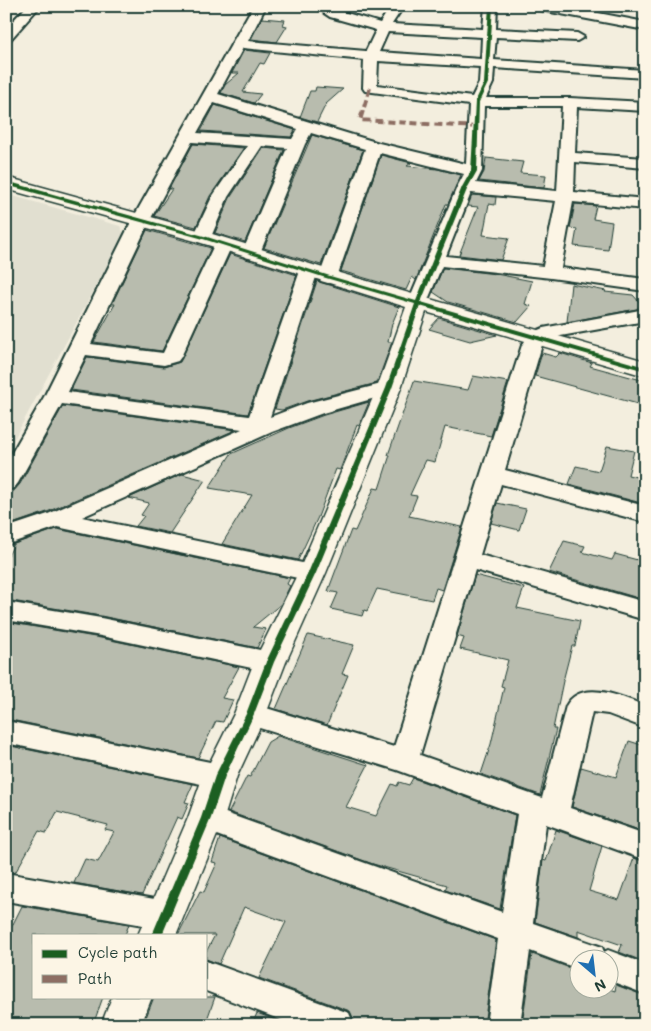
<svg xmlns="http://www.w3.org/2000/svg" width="651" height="1031" font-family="Mali,sans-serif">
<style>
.built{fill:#e1dfd0}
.building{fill:#b8bcae;stroke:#1f3d34}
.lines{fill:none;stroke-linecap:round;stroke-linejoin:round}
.minor-casing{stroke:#1f3d34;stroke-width:4}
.tertiary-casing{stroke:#1f3d34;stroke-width:3}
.minor{fill:#fcf5e5;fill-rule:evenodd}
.tertiary{fill:#fcf5e5;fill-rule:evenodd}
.quiet{stroke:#8d6e63;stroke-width:4;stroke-dasharray:8 4;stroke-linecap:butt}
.cycleway-casing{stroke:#fcf5e5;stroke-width:3}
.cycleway{fill:#1b5e20;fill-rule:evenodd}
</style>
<rect width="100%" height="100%" fill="#f3eede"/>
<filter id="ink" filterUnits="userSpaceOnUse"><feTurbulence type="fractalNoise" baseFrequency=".02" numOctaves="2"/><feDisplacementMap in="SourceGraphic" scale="10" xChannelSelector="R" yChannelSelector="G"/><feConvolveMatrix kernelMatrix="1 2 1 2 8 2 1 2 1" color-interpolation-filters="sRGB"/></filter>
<g filter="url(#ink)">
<path class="built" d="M6,194l114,32 4,8 -118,220z"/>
<g class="building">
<path d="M262,18l23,2 -2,5 4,1 -10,16 -26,-3z"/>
<path d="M244,50l26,3 -6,11 -4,-1 -17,29 18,2 -7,9 -33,-10 4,-8 14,-12h-7z"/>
<path d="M316,87l27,2 -17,15 -9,18 -17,-5 10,-26h5z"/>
<path d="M215,105l80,25 -4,7 -90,-6z"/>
<path d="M312,135l51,15 -42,115 -57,-17z"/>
<path d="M193,144l51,4 -34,48 -14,31 -42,-11 18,-27h-3z"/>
<path d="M263,148l21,2 -39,92 -30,-9 15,-35z"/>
<path d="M381,155l30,8 -4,3 31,3 23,6 -13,29h-2l-30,76 -4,-3 -6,13 -65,-19z"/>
<path d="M486,158l37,4 -3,11 26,2 -2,13 -65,-7 5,-9z"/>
<path d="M472,195l24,2 -1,8 -6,-1 -6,31 26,3 -8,22 -42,-5 19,-48 -10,-1z"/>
<path d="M575,204l21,2 -3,13 19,3 -4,28 -34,-4 3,-17 -7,-1z"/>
<path d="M147,230l64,18 -49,103 -68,-9 21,-38h-3z"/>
<path d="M230,254l67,21 -49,139 -177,-24 16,-33 77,10 16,-5z"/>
<path d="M443,268l53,6 36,7 -7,23 6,2 -14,16 -69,-20 -15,-10z"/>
<path d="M317,281l82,26 -7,17 -4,18h4l-15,41 -70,18 -25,9 -7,-1z"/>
<path d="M571,284l35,7 -1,1 28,3 8,9 -4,5 -70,13z"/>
<path d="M439,318l58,17 -27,6 -41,-12z"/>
<path d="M542,353l14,4 4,-4 32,10 -2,3 55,15v25l-110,-30z"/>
<path d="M473,376l35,6 -17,54 -46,-9 -10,35 -9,-2 -16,35 7,1 -8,20 53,11 -20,63 -6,-2 -4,12 -55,-11 -10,22 -3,-1 -2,6 -31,-7 7,-16 -10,-2 23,-61 4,1 19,-43 5,1 11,-34h-2l26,-74 54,9z"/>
<path d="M369,402l-10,24 -2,-1 -17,45 -4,-1 -18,48 -20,43 -76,-16 30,-49 -43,-7 22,-34 58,-26 35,-13z"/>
<path d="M63,406l172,24 -188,82 -35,12 -6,-1v-18l6,-12 8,-9z"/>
<path d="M607,446l27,5 -6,24 17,4v25l-76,-20 7,-18 23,5z"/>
<path d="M182,474l23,6 -35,53 -34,-7 8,-10 -3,-1 8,-12 -20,-5z"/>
<path d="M497,503l29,6 -7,21 -28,-7z"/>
<path d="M57,529l233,49 -3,6 3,2 -9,18 -28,23 13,2 -9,19 -156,-32 -95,-16v-40l8,-16z"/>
<path d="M564,541l21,5 -3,6 30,8 3,-6 30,8v38l-96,-28z"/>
<path d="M475,575l49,13 -7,20 63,13 -5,25h-3l-9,35 -10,48h3l-16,66 -59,-21 10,-30 13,-57 -3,-1 7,-26 -48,-11 4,-11 -7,-2z"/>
<path d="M6,622l95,16 138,29 -17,31 11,2 -10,22 -7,-1 -18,37 -192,-39z"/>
<path d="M308,635l46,10 -12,29 6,1 -21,50 -51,-16z"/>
<path d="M278,736l90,29 -22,42 30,9 16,-32 5,2 2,-4 10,3 4,-7 102,37 -15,94 -55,-19 2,-5 -74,-21 -144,-52 18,-36 3,1 18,-35z"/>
<path d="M629,741l16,5v86l-73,-25 9,-40 35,10z"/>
<path d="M6,745l187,39 -8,18 4,1 -7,16 -5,-2 -35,78 -68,-12 11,-24 13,3 16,-30 -9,-2 3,-5 -51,-13 -11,21 -7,-2 -24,42 -9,-2z"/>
<path d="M556,830l46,16 -13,45 30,9 15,-42 11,4v100l-26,-10 3,-7 -44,-15v7l-43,-15 8,-62 3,1z"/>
<path d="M220,838l276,102 -12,85h-121l-8,-3 -5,-11 -91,-33 27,-56 -42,-15 -25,57 -13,-5v-7l9,-17h-37l22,-44 4,1 13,-29 -5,-1z"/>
<path d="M22,906l107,18 -4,11h-91v62h69l-10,28h-87v-87z"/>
<path d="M532,954l46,17v17h29l8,3 1,-6 29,11v29h-123z"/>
<path d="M154,997h61l-10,28h-62z"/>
<path d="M257,1013l31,12h-36z"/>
</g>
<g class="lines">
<defs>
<g id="minor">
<path d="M27,6h13l-29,33 -5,1v-12z"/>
<path d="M253,6h13l-18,35 118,10 10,-21 -46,-13 -6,-4 -2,-7h12l6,5 40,12 11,-17h13l-12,18 91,5 2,-23h12l-1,23 81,4 7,4 -7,4 -81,-4 -2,23 151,10v8l-151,-10 -1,15 -7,15h84l75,4v9l-68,-4 -2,46 70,5v10l-70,-6 -1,30 71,7v10l-72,-7 -12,66 84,11v12l-94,-13 -109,-12 -17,41 -7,2 -7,-2 -3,-4 49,-116 7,-13 -84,-21 -43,124 -2,4 -7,2 -7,-2 -2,-4 46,-128 -54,-16 -6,11 -45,109 -3,4 -6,1 -6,-1 -3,-4 45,-105 -25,-2 -34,51 -17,40 -3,4 -6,1 -6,-1 -3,-4 19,-40 35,-51 -55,-4 -42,78 -59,124 72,9 51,-108 3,-4 6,-1 6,1 3,4 -51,112 -3,4 -14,4 -78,-10 -18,37 181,24 51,-145 2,-4 7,-2 7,2 2,4 -48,146 37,-14 82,-21 7,2 4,4 -4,4 -73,21 -51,19 -190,85 230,48 9,2 3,6 -3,6 -9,2 -255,-54 -51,18v-17l42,-14 194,-85 -180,-25 -44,79 -4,5 -8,2v-27l38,-66 88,-177zM388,32l94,5 -1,22 -102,-7zM243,48l121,12 -1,28 2,3 104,14 -3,59 -87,-21 -161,-49zM378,61l102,6 -1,16 -7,14 -95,-12zM214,103l84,26 -6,10 -95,-6zM484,106h78l-5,85 -81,-8 6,-12zM471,193l85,8 -13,65 -97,-10z"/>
<path d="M534,6h28l83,16v8l-105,-20z"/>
<path d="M645,309v12l-90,16 -10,4 -3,4 -37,125 140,36v16l-144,-38 -21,71 165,47v18l-170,-50 -55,185 122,43 24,-92c15,-28 57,-9 79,0v22l-37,-14 -16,-2 -22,96 75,26v26l-99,-36 -13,99 69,24 2,5 4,-2 37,14v30l-37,-14v-22h-30v11l-48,-18 -10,74h-34l12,-86 -303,-112 -4,-9 4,-9 11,-3 296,106 15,-98 -120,-44 -157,-48 -4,-8 4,-8 10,-3 144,44 128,-402 9,-12 12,-5z"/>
<path d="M6,602l95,16 169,34 10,3 3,7 -3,7 -10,3 -169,-36 -95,-16z"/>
<path d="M6,721l214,43 10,4 5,8 -5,8 -10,4 -214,-45z"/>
<path d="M6,873l160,28 11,4 5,10 -5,10 -11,4 -160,-28z"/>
<path d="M206,961l143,52 5,12h-60l-88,-34z"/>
</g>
<g id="tertiary">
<path d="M6,177l203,56 127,39 309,89v15l-219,-64 -25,76 -75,185 -40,89 -20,52 -29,62 -13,42 -48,117h-38l50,-117 15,-42 31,-62 20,-52 44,-89 79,-185 29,-81 -211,-66 -189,-52z"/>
<path d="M112,997h40l-11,28h-40z"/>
</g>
</defs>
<use href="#minor" class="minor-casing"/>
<use href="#tertiary" class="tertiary-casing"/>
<use href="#minor" class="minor"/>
<use href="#tertiary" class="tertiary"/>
<path class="quiet" d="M370,88l-10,32 117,7"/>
<defs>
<path id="cycleway" d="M489,6h4l-5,77 -9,19 -2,69 -9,16 -47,115 224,65v4l-225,-65 -28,82 -76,185 -42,89 -20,52 -29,62 -14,42 -49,117h-10l49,-117 14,-42 31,-62 20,-52 42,-89 78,-185 29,-84 -89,-26 -126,-40 -194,-53v-4l198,55 126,40 86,25 46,-114 9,-16 4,-69 9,-19z"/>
</defs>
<use href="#cycleway" class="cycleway-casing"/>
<use href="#cycleway" class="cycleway"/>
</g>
</g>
<rect width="651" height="1031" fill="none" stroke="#fcf5e5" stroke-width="25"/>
<rect x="12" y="12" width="626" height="1006" fill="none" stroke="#1f3d34" stroke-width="2" filter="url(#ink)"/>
<rect x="32" y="934" width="175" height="65" fill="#fcf5e5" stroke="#a4ab9e"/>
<rect x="42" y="950" width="25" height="8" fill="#1b5e20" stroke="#a4ab9e"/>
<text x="78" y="958" font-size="15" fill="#1f3d34">Cycle path</text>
<rect x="42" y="975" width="25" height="8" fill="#8d6e63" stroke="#a4ab9e"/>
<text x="78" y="984" font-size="15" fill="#1f3d34">Path</text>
<g transform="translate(594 974) rotate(152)"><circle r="24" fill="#fcf5e5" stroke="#a4ab9e"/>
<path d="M0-4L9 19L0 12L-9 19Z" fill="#1f6fb2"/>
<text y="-8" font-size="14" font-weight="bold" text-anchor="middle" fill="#1f3d34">N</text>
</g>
</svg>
